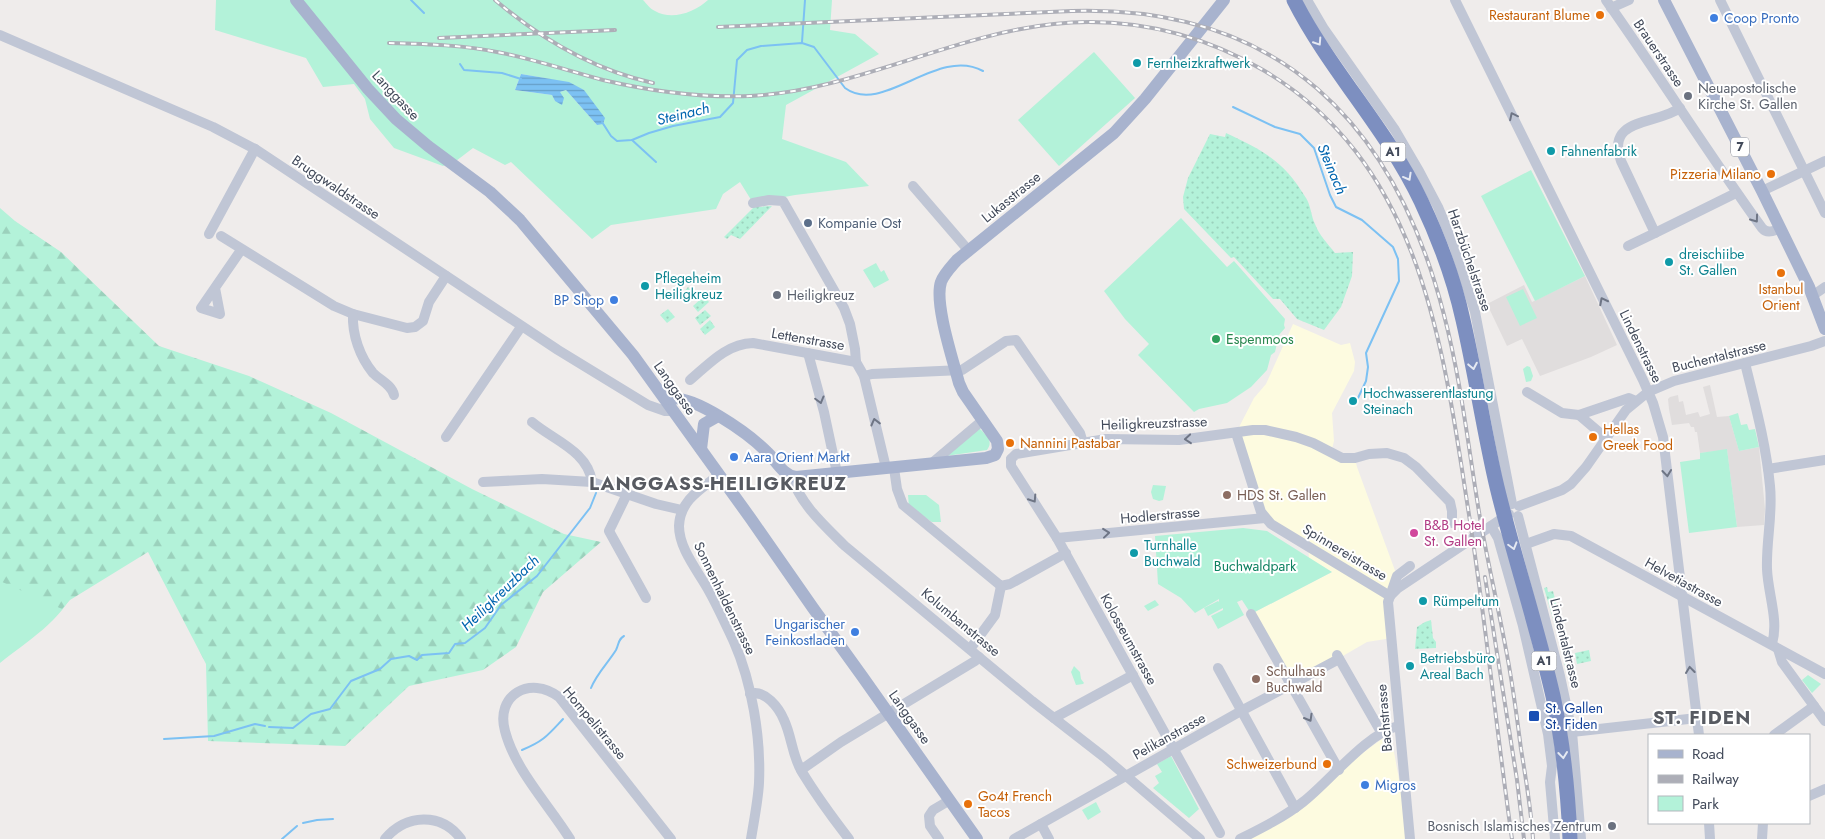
<svg xmlns="http://www.w3.org/2000/svg" width="1825" height="839" font-family="Jost,sans-serif">
<style>
.commercial{fill:#fdfbe0}
.education{fill:#e0dddd}
.green{fill:#b3f2d9;fill-rule:evenodd}
.forest{fill:url(#forest-firs)}
.garden{fill:url(#garden-dots)}
.water{fill:url(#water-rules)}
.lines{fill:none;stroke-linecap:round;stroke-linejoin:round}
.stream{stroke:#7cc1f3;stroke-width:2}
.minor{stroke:#c0c6d5;stroke-width:10}
.major{stroke:#a8b3ce;stroke-width:12}
.highway{stroke:#7d8fc0;stroke-width:15}
.rail-casing{stroke:#adaeb7;stroke-width:4}
.rail{stroke:#fff;stroke-width:2;stroke-dasharray:5.5;stroke-linecap:butt}
.oneway{stroke:#e5e9f2}
.oneway2{stroke:#6e7585}
.food-dot{fill:#e8710a;stroke:#fff;stroke-width:2}
.shop-dot{fill:#3f7fe0;stroke:#fff;stroke-width:2}
.culture-dot{fill:#0f9aa8;stroke:#fff;stroke-width:2}
.worship-dot{fill:#6b7280;stroke:#fff;stroke-width:2}
.service-dot{fill:#5c6f8a;stroke:#fff;stroke-width:2}
.leisure-dot{fill:#2e9e5b;stroke:#fff;stroke-width:2}
.education-dot{fill:#8d6e63;stroke:#fff;stroke-width:2}
.hotel-dot{fill:#d1479c;stroke:#fff;stroke-width:2}
.transit-dot{fill:#1a4fb4;stroke:#fff;stroke-width:2}
.labels{text-anchor:middle;stroke-width:4;stroke-linejoin:round;paint-order:stroke}
.shield{fill:#fff;stroke:#7b808c;stroke-width:1}
.shield-label{font-size:12px;font-weight:bold;fill:#424a5a}
.food-label{font-size:14px;fill:#c56008;stroke:#fff;text-anchor:end}
.shop-label{font-size:14px;fill:#366cbe;stroke:#fff;text-anchor:start}
.street-label{font-size:14px;fill:#424a5a;stroke:#fff}
.culture-label{font-size:14px;fill:#0d838f;stroke:#fff;text-anchor:start}
.worship-label{font-size:14px;fill:#5b616d;stroke:#fff;text-anchor:start}
.service-label{font-size:14px;fill:#4e5e75;stroke:#fff;text-anchor:start}
.leisure-label{font-size:14px;fill:#27864d;stroke:#fff;text-anchor:start}
.education-label{font-size:14px;fill:#785e54;stroke:#fff;text-anchor:start}
.hotel-label{font-size:14px;fill:#b23c85;stroke:#fff;text-anchor:start}
.park-label{font-size:14px;fill:#0e8160;stroke:#fff}
.transit-label{font-size:14px;fill:#164399;stroke:#fff;text-anchor:start}
.water-label{font-size:15px;font-style:italic;fill:#0065af;stroke:#fff}
.district-label{font-size:19px;font-weight:bold;letter-spacing:1px;fill:#575a61;stroke:#fff}
</style>
<defs>
<pattern id="forest-firs" width="22" height="20" patternUnits="userSpaceOnUse" patternTransform="scale(1.25)"><rect width="22" height="20" fill="#b3f2d9"/><path d="M5 1l3.5 6h-7zM16 11l3.5 6h-7z" fill="#9bd1bc"/></pattern>
<pattern id="garden-dots" width="8" height="8" patternUnits="userSpaceOnUse" patternTransform="scale(1.25)"><rect width="8" height="8" fill="#b3f2d9"/><path d="M2 2h.1M6 6h.1" fill="none" stroke="#9bd1bc" stroke-width="1.8" stroke-linecap="round"/></pattern>
<pattern id="water-rules" width="6" height="5" patternUnits="userSpaceOnUse" patternTransform="scale(1.25)"><rect width="6" height="5" fill="#7cc1f3"/><path d="M0 2.5h6" fill="none" stroke="#679fc8"/></pattern>
</defs>
<rect width="100%" height="100%" fill="#efeceb"/>
<g class="commercial">
<path d="M1293,324l48,21 9,-2 5,19 -1,9 -22,42 2,28 -2,8 23,9 2,9 40,109 -4,7 -1,55 -25,4 -76,44 -40,-72 81,-42 -23,-14 -1,-12 -43,-28 -29,-85 18,-35 12,-14z"/>
<path d="M1386,738l6,3 18,98h-170l13,-6 86,-63 43,-31z"/>
</g>
<g class="education">
<path d="M1585,276l32,69 -26,12 -51,19 -18,-37 -15,7 -20,-42 37,-19 8,17z"/>
<path d="M1710,385l7,32 12,-1 10,35 20,-4 6,62 -1,16 -27,2 -10,-77 -27,3 -3,-21h-2l-1,-5h-3l-2,-4 -17,2 -3,-16 -1,-10 2,-2 8,-2 1,7 4,-1 3,14 12,-3 2,5 10,-3 -7,-27z"/>
</g>
<g class="green">
<path d="M216,0h427c4,4 7,9 12,11 17,10 40,1 53,-11h124l-2,30 25,4 24,20 -93,51 -4,34 64,23 23,24 -74,9 -42,8 -13,-21 -17,12 -7,15 -105,16 -19,14 -81,-77 -6,3 -32,-17 -17,13 -13,5 -49,-18 -24,-29 -5,-20 -11,-15 -31,3 -17,-29 -91,-28zM521,74l29,5 34,11 13,35 -31,-35 -6,2 -5,9 -3,-6 -37,-5z"/>
<path d="M1094,52l41,46 -76,68 -41,-46z"/>
<path d="M1531,170l54,106 -50,25 -54,-105z"/>
<path d="M1181,218l46,49 7,-6 51,58 -1,6 1,3 -6,7 -4,17 -4,3 -4,15 -16,17 -24,16 -28,6 -5,3 -56,-57 11,-11 -24,-25 -21,-28z"/>
<path d="M876,263l5,9 3,-2 5,10 -15,8 -11,-18z"/>
<path d="M1523,289l14,29 -17,8 -14,-29z"/>
<path d="M1527,366l3,1 3,9 -2,5 -5,1 -3,-13z"/>
<path d="M1738,413l3,12 6,-1 2,6 6,-1 4,18 -20,4 -10,-35z"/>
<path d="M979,428c7,7 15,13 8,22l-41,6z"/>
<path d="M1727,449l10,78 -48,6 -9,-71 20,-3v-6z"/>
<path d="M1153,485l13,1 -3,14 -4,1 -6,-2 -2,-7z"/>
<path d="M908,495h18l13,10 2,17h-9l-23,-15z"/>
<path d="M0,524l75,64c-12,32 -49,54 -75,75z"/>
<path d="M1243,528l24,3 65,41 -81,42 -9,-14 -5,2 7,13 -26,14 -7,-13 12,-6v-2l-15,8 -4,-8 14,-7 1,1v-3l-24,14 -14,-15 -23,-14 -3,-48z"/>
<path d="M1155,600l4,5 -11,6 -4,-5z"/>
<path d="M1074,666l6,6 1,7 3,4 -1,1 -7,1 -5,-13z"/>
<path d="M1808,675l13,9 -9,9 -10,-13z"/>
<path d="M1171,756l28,53 -10,9 -36,-30 6,-5 -4,-7 7,-4 -5,-8z"/>
<path d="M1096,802l5,10 -13,8 -6,-10z"/>
</g>
<path class="forest" d="M0,208l15,13 46,31 98,94 90,30 82,37 141,76 92,45 37,8 -58,50 -27,55 -33,23 -74,16 -64,60 -137,-5 -2,-77 -58,-112 -78,48 -8,9 -62,-28z"/>
<g class="garden">
<path d="M1226,133c38,18 58,28 80,65 5,8 5,18 9,26 4,11 13,20 20,29l18,-1 -1,24 -11,31 -17,23 -27,-11 -17,-20h-7l-39,-42 -3,1 -47,-49 -1,-12 5,-19 22,-44 15,3z"/>
<path d="M772,206l-32,33 -9,-4 -4,4 -3,-2 30,-30z"/>
<path d="M688,287l8,8 -8,8 -7,-8z"/>
<path d="M704,296l5,6 -11,10 -5,-6z"/>
<path d="M668,309l7,8 -8,6 -7,-8z"/>
<path d="M705,310l6,6 -11,9 -5,-7z"/>
<path d="M710,320l5,7 -10,8 -5,-6z"/>
<path d="M1547,587l1,5 5,-1 11,43 -6,2 -14,-48z"/>
<path d="M1431,620l2,18 3,4v6l-21,1 2,-22 8,-5z"/>
<path d="M1565,637l9,33 -8,1 -7,-32z"/>
<path d="M1589,650l2,11 -14,3 -2,-11z"/>
</g>
<path class="water" d="M521,74l48,8 15,8 21,28 -2,6 -6,1 -31,-35 -6,2 4,6 -2,7 -7,-4 -3,-6 -37,-5z"/>
<g class="lines">
<g class="stream">
<path d="M411,0l13,13"/>
<path d="M802,42l3,-42"/>
<path d="M460,64l4,6 38,3 19,6"/>
<path d="M1233,107l42,20 25,7 14,14 16,47 6,12 26,13 31,27 5,12 1,22 -33,72 2,14 -2,14 -8,17"/>
<path d="M602,122l9,14 6,5 15,-1 17,-7 24,-7 47,-9 13,-14 4,-43 10,-10 14,-4 41,-3 12,4 31,41c38,28 92,-42 138,-17"/>
<path d="M632,140l24,22"/>
<path d="M591,688c6,-15 17,-25 25,-38 3,-6 2,-11 8,-14"/>
<path d="M269,727l24,1 18,-14 19,-5 21,-28 29,-12 11,-10 18,-3 8,4 5,-5 27,-2 6,-9 10,-1 20,-15 16,-23 36,-29 53,-68 6,-15"/>
<path d="M164,739l50,-3 41,-12 10,2"/>
<path d="M522,750c22,-9 26,-15 41,-31"/>
<path d="M303,823l14,-3 16,-1"/>
<path d="M282,839l15,-13"/>
</g>
<g class="minor">
<path d="M1307,0l17,29 71,101 24,41 19,36 16,39 21,66 37,192"/>
<path d="M1455,0l188,380 10,23 10,34 36,298"/>
<path d="M1606,0c53,75 102,153 156,228 5,6 11,3 18,1"/>
<path d="M1720,0l105,213"/>
<path d="M1611,8l18,-8"/>
<path d="M0,35l213,92 42,22 303,201 90,55 17,6h9"/>
<path d="M1680,108c-23,17 -75,9 -59,53l34,72 81,-40"/>
<path d="M913,186l56,65"/>
<path d="M1762,191l63,-30"/>
<path d="M753,203l16,-3 14,1 61,107 6,16 5,25 1,13 8,14 22,92"/>
<path d="M209,234l46,-85"/>
<path d="M221,236l113,70 19,8 54,14 8,-1 8,-6 6,-19 17,-26"/>
<path d="M1628,246l27,-13"/>
<path d="M215,288l5,26 -19,-6 40,-58"/>
<path d="M1812,296l13,-9"/>
<path d="M353,314c-1,21 7,43 20,59 7,7 19,12 21,22"/>
<path d="M808,353l16,59 13,61"/>
<path d="M1745,363c10,41 21,81 25,123 3,28 -4,55 -3,83 1,25 12,51 5,75"/>
<path d="M864,376l8,-2 90,-4 44,-29 10,-1 64,93 3,10"/>
<path d="M690,380c19,-16 36,-36 63,-37l103,19"/>
<path d="M1527,392l35,21 17,2"/>
<path d="M532,422c21,18 56,29 60,60"/>
<path d="M1236,433l25,79 10,12 119,72"/>
<path d="M446,437l75,-110"/>
<path d="M1606,438l-27,-23 50,-17 7,3"/>
<path d="M1011,459l5,-5 90,-15 73,1 74,-10h12l31,7 17,6 29,15h13l14,-4 18,-1 17,5 12,9 34,35 2,9v12"/>
<path d="M1011,459v7l46,72 163,295"/>
<path d="M932,463l51,-43"/>
<path d="M894,468l3,21 6,16 98,81 9,-2 56,-31"/>
<path d="M1768,469l57,-9"/>
<path d="M719,475c-18,14 -39,25 -40,51 0,23 19,45 30,65 9,16 17,34 25,51 18,41 27,96 25,141 -1,18 -5,37 -8,56"/>
<path d="M792,477c8,27 33,49 53,69l187,155 72,56 96,82"/>
<path d="M483,482l59,-3 50,3 64,22 26,6"/>
<path d="M627,494l-18,37 37,67"/>
<path d="M1519,506l43,-16 9,-6 15,-17 40,-57 22,-18 26,-11 137,-35 14,-5"/>
<path d="M1518,516l42,160 12,56 9,107"/>
<path d="M1491,526l7,12 25,88 25,108 4,32 -2,16 5,57"/>
<path d="M1057,538l208,-20"/>
<path d="M1526,544l28,-10 17,2 254,138"/>
<path d="M1391,595l7,-7 111,-74"/>
<path d="M1251,614l88,156"/>
<path d="M970,649l25,-34 6,-29"/>
<path d="M1778,649l4,13 43,59"/>
<path d="M1337,655l44,77"/>
<path d="M1218,668l77,140"/>
<path d="M750,694c15,-5 29,14 34,26 8,17 8,36 18,52 14,23 30,45 47,67"/>
<path d="M1054,718l79,-43"/>
<path d="M1572,732l125,-14"/>
<path d="M1774,735l40,-29"/>
<path d="M801,770l40,-28 134,-81 4,-4"/>
<path d="M1809,796l16,-7"/>
<path d="M1709,823l1,16"/>
<path d="M1041,824l8,15"/>
<path d="M385,839c21,-25 56,-27 76,0"/>
<path d="M570,839c-21,-34 -55,-69 -65,-108 -10,-36 25,-56 54,-34l112,142"/>
<path d="M939,839l-9,-13 -1,-10 4,-6 17,-10"/>
<path d="M1014,839l227,-128 98,-52"/>
<path d="M1240,839c22,-11 44,-22 63,-37 27,-21 63,-68 95,-76"/>
<path d="M1410,839l-22,-237 9,-26 13,-10"/>
<path d="M1762,839l1,-16"/>
</g>
<g class="major">
<path d="M296,0l72,89 28,30 32,27 62,46 30,28 113,135 118,164 62,89 49,68 115,163"/>
<path d="M1664,0l98,191 47,96 16,42"/>
<path d="M667,399c24,-7 82,35 100,53 9,8 15,23 29,25l190,-19 9,-3 3,-6 -1,-8 -34,-49 -4,-9c-6,-23 -25,-80 -18,-101 3,-8 10,-15 16,-22l157,-127 31,-34 79,-99"/>
<path d="M701,449l3,-25 14,-8"/>
</g>
<path class="highway" d="M1294,0c36,71 93,129 127,201 18,38 33,78 42,119 13,56 21,112 34,167 17,70 40,139 56,209 10,47 15,95 17,143"/>
<defs>
<g id="rail">
<path d="M495,0c46,39 99,70 158,83"/>
<path d="M718,27l354,-16c207,-6 323,112 372,304 18,69 25,139 37,209 8,44 18,87 26,131 6,31 10,63 14,94 5,30 10,60 12,90"/>
<path d="M439,38l176,-8"/>
<path d="M389,43c38,1 76,2 113,10 34,7 67,18 101,27 47,11 98,18 147,16 117,-6 221,-74 339,-74 61,0 121,17 174,48 156,92 179,269 204,432 18,112 29,225 45,337"/>
<path d="M1485,577l32,203 7,59"/>
</g>
</defs>
<use href="#rail" class="rail-casing"/>
<use href="#rail" class="rail"/>
</g>
<defs><path id="oneway-chevron" d="M-2-3.5L2.5 0L-2 3.5" fill="none" stroke-width="1.6" stroke-linecap="round" stroke-linejoin="round" transform="scale(1.25)"/></defs>
<g class="oneway">
<use href="#oneway-chevron" transform="translate(1318 42) rotate(57)"/>
<use href="#oneway-chevron" transform="translate(1408 177) rotate(61)"/>
<use href="#oneway-chevron" transform="translate(1473 366) rotate(79)"/>
<use href="#oneway-chevron" transform="translate(1513 546) rotate(74)"/>
<use href="#oneway-chevron" transform="translate(1563 755) rotate(83)"/>
</g>
<g class="oneway2">
<use href="#oneway-chevron" transform="translate(1513 116) rotate(-116)"/>
<use href="#oneway-chevron" transform="translate(1755 219) rotate(54)"/>
<use href="#oneway-chevron" transform="translate(1603 301) rotate(-117)"/>
<use href="#oneway-chevron" transform="translate(820 400) rotate(75)"/>
<use href="#oneway-chevron" transform="translate(875 422) rotate(-104)"/>
<use href="#oneway-chevron" transform="translate(1188 439) rotate(175)"/>
<use href="#oneway-chevron" transform="translate(1667 473) rotate(84)"/>
<use href="#oneway-chevron" transform="translate(1033 499) rotate(57)"/>
<use href="#oneway-chevron" transform="translate(1106 533) rotate(-6)"/>
<use href="#oneway-chevron" transform="translate(1690 670) rotate(-97)"/>
<use href="#oneway-chevron" transform="translate(1309 718) rotate(60)"/>
</g>
<g class="food-dot">
<circle cx="1600" cy="15" r="5"/>
<circle cx="1771" cy="174" r="5"/>
<circle cx="1781" cy="273" r="5"/>
<circle cx="1593" cy="437" r="5"/>
<circle cx="1010" cy="443" r="5"/>
<circle cx="1327" cy="764" r="5"/>
<circle cx="968" cy="804" r="5"/>
</g>
<g class="shop-dot">
<circle cx="1714" cy="18" r="5"/>
<circle cx="614" cy="300" r="5"/>
<circle cx="734" cy="457" r="5"/>
<circle cx="855" cy="632" r="5"/>
<circle cx="1365" cy="785" r="5"/>
</g>
<g class="culture-dot">
<circle cx="1137" cy="63" r="5"/>
<circle cx="1551" cy="151" r="5"/>
<circle cx="1669" cy="262" r="5"/>
<circle cx="645" cy="286" r="5"/>
<circle cx="1353" cy="401" r="5"/>
<circle cx="1134" cy="553" r="5"/>
<circle cx="1423" cy="601" r="5"/>
<circle cx="1410" cy="666" r="5"/>
</g>
<g class="worship-dot">
<circle cx="1688" cy="96" r="5"/>
<circle cx="777" cy="295" r="5"/>
<circle cx="1612" cy="826" r="5"/>
</g>
<circle class="service-dot" cx="808" cy="223" r="5"/>
<circle class="leisure-dot" cx="1216" cy="339" r="5"/>
<g class="education-dot">
<circle cx="1227" cy="495" r="5"/>
<circle cx="1256" cy="679" r="5"/>
</g>
<circle class="hotel-dot" cx="1414" cy="533" r="5"/>
<rect class="transit-dot" x="1528" y="710" width="12" height="12" rx="2.5"/>
<g class="labels">
<g class="shield">
<rect x="1731" y="137.5" width="18" height="19" rx="4"/>
<rect x="1380.5" y="142.5" width="25" height="19" rx="4"/>
<rect x="1531.5" y="651.5" width="25" height="19" rx="4"/>
</g>
<g class="shield-label">
<text x="1740" y="151">7</text>
<text x="1393" y="156">A1</text>
<text x="1544" y="665">A1</text>
</g>
<g class="food-label">
<text x="1590" y="20">Restaurant Blume</text>
<text x="1761" y="179">Pizzeria Milano</text>
<text x="1781" y="294" text-anchor="middle">Istanbul<tspan x="1781" dy="16">Orient</tspan></text>
<text x="1603" y="434" text-anchor="start">Hellas<tspan x="1603" dy="16">Greek Food</tspan></text>
<text x="1020" y="448" text-anchor="start">Nannini Pastabar</text>
<text x="1317" y="769">Schweizerbund</text>
<text x="978" y="801" text-anchor="start">Go4t French<tspan x="978" dy="16">Tacos</tspan></text>
</g>
<g class="shop-label">
<text x="1724" y="23">Coop Pronto</text>
<text x="604" y="305" text-anchor="end">BP Shop</text>
<text x="744" y="462">Aara Orient Markt</text>
<text x="845" y="629" text-anchor="end">Ungarischer<tspan x="845" dy="16">Feinkostladen</tspan></text>
<text x="1375" y="790">Migros</text>
</g>
<g class="street-label">
<text transform="translate(1659 53) rotate(56)" y="5">Brauerstrasse</text>
<text transform="translate(396 95) rotate(47)" y="5">Langgasse</text>
<text transform="translate(336 187) rotate(34)" y="5">Bruggwaldstrasse</text>
<text transform="translate(1011 197) rotate(-39)" y="5">Lukasstrasse</text>
<text transform="translate(1470 260) rotate(71)" y="5">Harzbüchelstrasse</text>
<text transform="translate(808 339) rotate(10)" y="5">Lettenstrasse</text>
<text transform="translate(1641 346) rotate(64)" y="5">Lindenstrasse</text>
<text transform="translate(1719 356) rotate(-14)" y="5">Buchentalstrasse</text>
<text transform="translate(675 388) rotate(55)" y="5">Langgasse</text>
<text transform="translate(1154 423) rotate(-2)" y="5">Heiligkreuzstrasse</text>
<text transform="translate(1160 515) rotate(-5)" y="5">Hodlerstrasse</text>
<text transform="translate(1345 552) rotate(31)" y="5">Spinnereistrasse</text>
<text transform="translate(1684 582) rotate(29)" y="5">Helvetiastrasse</text>
<text transform="translate(725 598) rotate(64)" y="5">Sonnenhaldenstrasse</text>
<text transform="translate(961 622) rotate(40)" y="5">Kolumbanstrasse</text>
<text transform="translate(1129 639) rotate(61)" y="5">Kolosseumstrasse</text>
<text transform="translate(1566 643) rotate(76)" y="5">Lindentalstrasse</text>
<text transform="translate(910 717) rotate(55)" y="5">Langgasse</text>
<text transform="translate(1384 718) rotate(-95)" y="5">Bachstrasse</text>
<text transform="translate(595 723) rotate(50)" y="5">Hompelistrasse</text>
<text transform="translate(1169 736) rotate(-29)" y="5">Pelikanstrasse</text>
</g>
<g class="culture-label">
<text x="1147" y="68">Fernheizkraftwerk</text>
<text x="1561" y="156">Fahnenfabrik</text>
<text x="1679" y="259">dreischiibe<tspan x="1679" dy="16">St. Gallen</tspan></text>
<text x="655" y="283">Pflegeheim<tspan x="655" dy="16">Heiligkreuz</tspan></text>
<text x="1363" y="398">Hochwasserentlastung<tspan x="1363" dy="16">Steinach</tspan></text>
<text x="1144" y="550">Turnhalle<tspan x="1144" dy="16">Buchwald</tspan></text>
<text x="1433" y="606">Rümpeltum</text>
<text x="1420" y="663">Betriebsbüro<tspan x="1420" dy="16">Areal Bach</tspan></text>
</g>
<g class="worship-label">
<text x="1698" y="93">Neuapostolische<tspan x="1698" dy="16">Kirche St. Gallen</tspan></text>
<text x="787" y="300">Heiligkreuz</text>
<text x="1602" y="831" text-anchor="end">Bosnisch Islamisches Zentrum</text>
</g>
<g class="service-label">
<text x="818" y="228">Kompanie Ost</text>
</g>
<g class="leisure-label">
<text x="1226" y="344">Espenmoos</text>
</g>
<g class="education-label">
<text x="1237" y="500">HDS St. Gallen</text>
<text x="1266" y="676">Schulhaus<tspan x="1266" dy="16">Buchwald</tspan></text>
</g>
<g class="hotel-label">
<text x="1424" y="530">B&amp;B Hotel<tspan x="1424" dy="16">St. Gallen</tspan></text>
</g>
<g class="park-label">
<text x="1255" y="571">Buchwaldpark</text>
</g>
<g class="transit-label">
<text x="1545" y="713">St. Gallen<tspan x="1545" dy="16">St. Fiden</tspan></text>
</g>
<g class="water-label">
<text transform="translate(683 114) rotate(-14)" y="5">Steinach</text>
<text transform="translate(1332 169) rotate(67)" y="5">Steinach</text>
<text transform="translate(500 593) rotate(-44)" y="5">Heiligkreuzbach</text>
</g>
<g class="district-label">
<text x="718" y="490">LANGGASS-HEILIGKREUZ</text>
<text x="1702" y="724">ST. FIDEN</text>
</g>
</g>
<rect x="1648" y="734" width="162" height="90" fill="#ffffff" stroke="#b3b7bd"/>
<rect x="1658" y="750" width="25" height="8" fill="#a8b3ce" stroke="#b3b7bd"/>
<text x="1692" y="759" font-size="15" fill="#424a5a">Road</text>
<rect x="1658" y="775" width="25" height="8" fill="#adaeb7" stroke="#b3b7bd"/>
<text x="1692" y="784" font-size="15" fill="#424a5a">Railway</text>
<rect x="1658" y="796" width="25" height="15" fill="#b3f2d9" stroke="#b3b7bd"/>
<text x="1692" y="809" font-size="15" fill="#424a5a">Park</text>
</svg>
